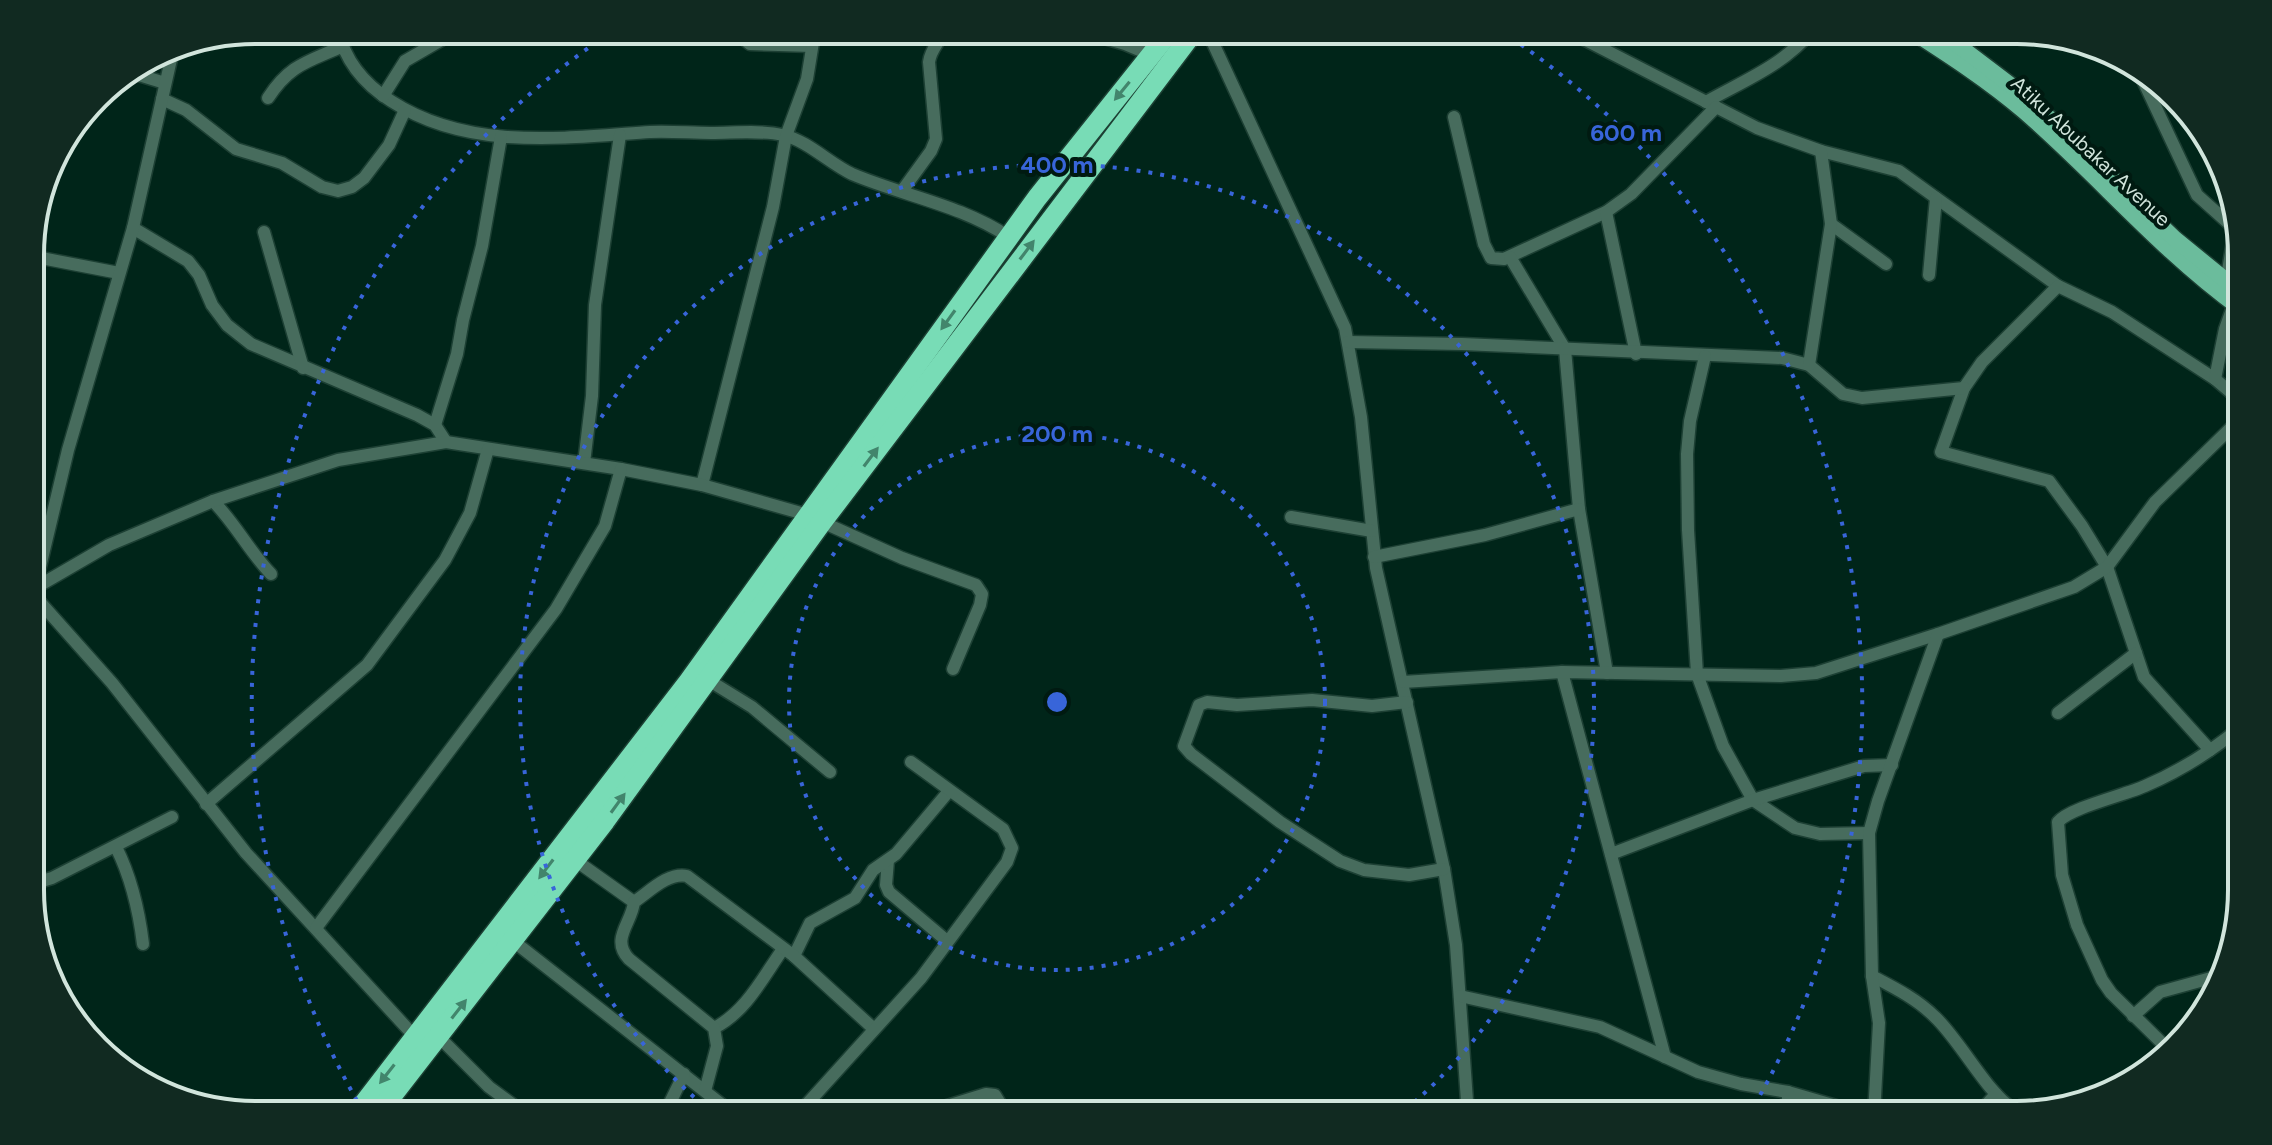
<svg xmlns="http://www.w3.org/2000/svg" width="2272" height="1145" font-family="Figtree,sans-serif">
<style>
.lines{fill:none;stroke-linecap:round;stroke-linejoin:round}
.minor-casing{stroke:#1d4034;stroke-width:15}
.major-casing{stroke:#1d4034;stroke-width:19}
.highway-casing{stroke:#1d4034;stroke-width:23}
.minor{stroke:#476c5d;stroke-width:12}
.major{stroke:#6bbc9c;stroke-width:16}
.highway{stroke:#78dcb6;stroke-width:20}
.oneway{fill:#42856c}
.ring{fill:none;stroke:#3865d9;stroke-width:4;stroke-dasharray:4 8}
.labels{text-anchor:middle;stroke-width:8;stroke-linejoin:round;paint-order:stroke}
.street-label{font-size:20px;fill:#d1e5dc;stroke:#001a11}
.rim{fill:none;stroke:#d1e5dc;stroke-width:4}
.centre{fill:#3865d9;stroke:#001a11;stroke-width:4}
.ring-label{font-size:24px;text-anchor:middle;font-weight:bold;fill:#3865d9;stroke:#001a11;stroke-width:8;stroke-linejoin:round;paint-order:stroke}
</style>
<rect width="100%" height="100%" fill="#002519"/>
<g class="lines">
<defs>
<g id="minor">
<path d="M338,30c7,31 26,54 53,71 77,50 172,37 259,31 20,-1 41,1 61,1 23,0 49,-3 72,2 25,6 46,28 69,39 52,22 109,31 157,63"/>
<path d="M733,30l17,14 62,2"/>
<path d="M1077,30l48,14 26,11"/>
<path d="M1207,30l138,298 16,89 15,151 68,301 12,76 12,170"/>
<path d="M1566,30l191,98 64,23 78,20 159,115 54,26 103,67 26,22"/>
<path d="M129,72l36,11"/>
<path d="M2140,74l57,121 38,34"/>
<path d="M383,96l22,-35 38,-22 7,-9"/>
<path d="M268,98c22,-34 40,-36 75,-52"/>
<path d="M162,99l24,11 50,39 46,14 40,24 16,4 14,-4 12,-9 25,-33 16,-35"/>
<path d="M1706,102c41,-23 76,-36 107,-72"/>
<path d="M1454,117l30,127 7,14 13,1 102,-47 25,-18 85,-87"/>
<path d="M902,191l29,-40 5,-12 -7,-77c2,-15 13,-21 14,-32"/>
<path d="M1606,212l30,142"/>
<path d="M1831,224l55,40"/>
<path d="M133,228l55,33 11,14 13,30 15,20 24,19 166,71 18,10 11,17"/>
<path d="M264,232l39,136"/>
<path d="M31,256l88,17"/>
<path d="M1510,257l55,92 14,160 28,164"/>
<path d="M1929,275l7,-77"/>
<path d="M2226,282l11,-64"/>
<path d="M2058,286l-76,76 -18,26 -23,64 108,29 33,45 25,41 37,110 66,73"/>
<path d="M1348,342l114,2 320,14 27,7 34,29 19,4 102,-10"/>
<path d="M1705,356l-15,65 -3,33 1,76 9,144 26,72 30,54 42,28 25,6 49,-1"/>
<path d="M1809,365l22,-141 -10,-73"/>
<path d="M2215,379l10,-50 9,-25"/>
<path d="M435,425l22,-71 6,-34 19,-74 19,-109"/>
<path d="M584,463l8,-67 3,-91 25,-170"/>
<path d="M702,485l71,-278 13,-71 21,-57 8,-49"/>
<path d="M213,501c22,22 36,50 58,73"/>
<path d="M1291,517l81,14"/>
<path d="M822,522l80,36 74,27 6,9 -2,11 -27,64"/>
<path d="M1374,557l111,-22 94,-26"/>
<path d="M35,588l74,-43 104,-44 125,-41 108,-18 175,27 81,16 106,30"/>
<path d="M31,592l81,91 134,170 170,185"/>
<path d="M34,592l34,-142 65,-222 41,-182"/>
<path d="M1562,672l103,385"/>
<path d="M705,678l47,29 78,65"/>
<path d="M1403,682l159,-10 219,4 35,-3 122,-39 136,-47 33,-20 48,-65 86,-84"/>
<path d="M1407,702l-35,4 -60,-6 -75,5 -30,-3 -8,3 -15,41 7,8 89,68 60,39 24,9 45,5 35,-6"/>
<path d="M2058,713l78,-60"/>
<path d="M206,804l161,-139 78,-105 25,-47 18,-64"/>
<path d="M116,847c15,30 23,64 27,97"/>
<path d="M1611,854l142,-54 111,-34 28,-1"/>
<path d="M575,860l59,42"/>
<path d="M888,860l-2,25 3,7 58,49"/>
<path d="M32,884l20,-6 120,-61"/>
<path d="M316,928l240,-319 49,-83 16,-57"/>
<path d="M512,940l223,175"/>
<path d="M794,956l16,-33 45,-25 18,-28 23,-16 53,-63"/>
<path d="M1872,976c23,12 45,23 63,41 24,22 53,77 77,91 7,4 15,4 24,5"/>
<path d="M1460,996l140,31 98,45 43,12 47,8 79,23"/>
<path d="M2133,1016l27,-24 62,-17"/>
<path d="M714,1028c32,-16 49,-51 69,-79"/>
<path d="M438,1036l51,51 38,28"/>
<path d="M2167,1048l-56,-55 -9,-13 -25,-55 -15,-50 -4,-53c11,-14 67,-27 87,-36 35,-15 67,-35 97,-60"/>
<path d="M705,1091l12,-45 -3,-18 -85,-69c-19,-20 3,-36 5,-57 15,-10 34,-30 53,-26l107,80 80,73"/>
<path d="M664,1115l20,-41"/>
<path d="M797,1115l124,-137 86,-116 5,-14 -9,-19 -92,-67"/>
<path d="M918,1115l68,-21 9,1 12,20"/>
<path d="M1788,1115v-23"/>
<path d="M1874,1115l5,-92 -7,-47 -3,-143 9,-32 60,-167"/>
<path d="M1977,1115l19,-21"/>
</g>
<g id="major">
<path d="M1910,30c39,25 79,51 114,81 75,65 135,138 216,197"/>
<path d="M1938,30l92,70 145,139 65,53"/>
</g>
<g id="highway">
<path d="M355,1115l334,-434 348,-483 134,-168"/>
<path d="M377,1115l228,-294 217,-299 373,-492"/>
</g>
</defs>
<use href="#minor" class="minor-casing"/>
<use href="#major" class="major-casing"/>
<use href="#highway" class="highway-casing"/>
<use href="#minor" class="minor"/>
<use href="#major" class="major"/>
<use href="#highway" class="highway"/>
</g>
<defs><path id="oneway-solid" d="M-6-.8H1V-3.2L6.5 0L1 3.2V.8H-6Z" transform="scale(2)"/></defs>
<g class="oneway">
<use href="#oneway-solid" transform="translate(1122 91) rotate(129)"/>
<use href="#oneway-solid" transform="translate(1027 250) rotate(-53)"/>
<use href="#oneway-solid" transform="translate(948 320) rotate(126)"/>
<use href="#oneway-solid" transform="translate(871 457) rotate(-53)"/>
<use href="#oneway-solid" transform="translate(618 803) rotate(-54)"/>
<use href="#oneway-solid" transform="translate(546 869) rotate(127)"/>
<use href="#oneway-solid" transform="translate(459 1009) rotate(-52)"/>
<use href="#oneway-solid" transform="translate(387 1074) rotate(128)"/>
</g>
<g class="ring">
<circle cx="1057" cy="702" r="268"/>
<path d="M712 1113A537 537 0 1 1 1402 1113"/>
<path d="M363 1111A805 805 0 0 1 613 31M1501 31A805 805 0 0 1 1751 1111"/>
</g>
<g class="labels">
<g class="street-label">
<text transform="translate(2091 151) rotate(43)" y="7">Atiku Abubakar Avenue</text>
</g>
</g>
<path d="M0 0H2272V1145H0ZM255 44H2017A211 211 0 0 1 2228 255V890A211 211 0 0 1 2017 1101H255A211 211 0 0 1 44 890V255A211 211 0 0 1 255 44Z" fill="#112a21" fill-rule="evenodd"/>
<path class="rim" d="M255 44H2017A211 211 0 0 1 2228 255V890A211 211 0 0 1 2017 1101H255A211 211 0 0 1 44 890V255A211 211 0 0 1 255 44Z"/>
<circle cx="1057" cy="702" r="12" class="centre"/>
<g class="ring-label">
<text x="1626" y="141">600 m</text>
<text x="1057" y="173">400 m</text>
<text x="1057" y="442">200 m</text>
</g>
</svg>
